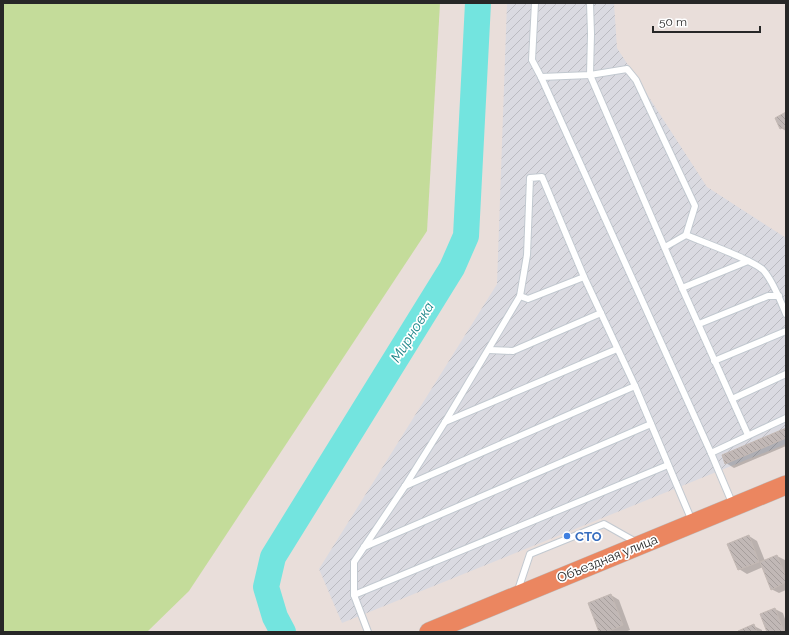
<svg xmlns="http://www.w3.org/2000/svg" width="789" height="635" font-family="Raleway,sans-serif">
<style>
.industrial{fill:url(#industrial-furrows)}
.grass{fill:#c4dc9a}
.shadow{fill:#0003}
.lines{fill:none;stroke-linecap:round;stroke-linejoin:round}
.river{stroke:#73e4df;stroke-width:26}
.building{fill:url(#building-back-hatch);stroke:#c4b9b4}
.service-casing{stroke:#c2c9d0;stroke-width:8}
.trunk-casing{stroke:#bebebe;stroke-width:20}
.service{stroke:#fff;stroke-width:6}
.trunk{stroke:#eb8660;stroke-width:19}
.shop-dot{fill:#3f7fe0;stroke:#fff;stroke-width:1.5}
.labels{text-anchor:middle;stroke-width:3.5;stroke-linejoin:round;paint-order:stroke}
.shop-label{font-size:13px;font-weight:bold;fill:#366cbe;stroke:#fff;text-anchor:start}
.street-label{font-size:13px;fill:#272727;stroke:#fff}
.water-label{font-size:14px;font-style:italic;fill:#178185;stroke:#fff}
</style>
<defs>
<pattern id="industrial-furrows" width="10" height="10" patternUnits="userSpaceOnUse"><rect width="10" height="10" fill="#dadae1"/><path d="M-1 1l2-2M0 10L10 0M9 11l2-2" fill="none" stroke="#bbbbc1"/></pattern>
<pattern id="building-back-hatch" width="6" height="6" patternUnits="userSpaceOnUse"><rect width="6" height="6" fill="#c1b8b6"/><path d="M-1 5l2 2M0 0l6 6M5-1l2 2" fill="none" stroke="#a69e9c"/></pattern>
</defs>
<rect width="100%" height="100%" fill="#e9deda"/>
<path class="industrial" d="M507,3h107l3,45 90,139 79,51v206l-444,179 -23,-54 178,-285z"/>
<path class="grass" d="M3,3h437l-13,228 -238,360 -42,41h-144z"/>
<g class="shadow">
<path d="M786,114v17l-5,-3z"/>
<path d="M786,429v17l-52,22 -8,-5z"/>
<path d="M749,536l8,5 8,20 12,-5 8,4 1,4v26l-7,3 -8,-4 -8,-22 -16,7 -8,-5z"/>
<path d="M611,595l8,5 11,30 -5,2h-25z"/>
<path d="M775,609l8,4 3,9v10h-18z"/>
<path d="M754,626l8,4v2h-22z"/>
</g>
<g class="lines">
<path class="river" d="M283,632l-8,-15 -9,-30 7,-30 179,-289 14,-32 12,-233"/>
</g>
<g class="building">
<path d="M786,112v14l-6,3 -5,-11z"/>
<path d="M786,428v10l-61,26 -3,-9z"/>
<path d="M749,535l10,27 -21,8 -11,-26z"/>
<path d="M777,555l9,22v5l-15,8 -11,-28z"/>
<path d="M611,594l12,31 -16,7h-8l-11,-29z"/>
<path d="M775,608l9,24h-17l-7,-18z"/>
<path d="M754,624l3,8h-19v-1z"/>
</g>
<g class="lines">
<defs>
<g id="service">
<path d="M535,3l-3,57 9,17 170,376 75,-35"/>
<path d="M590,3l1,31 -1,41 92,213 66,147"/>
<path d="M541,77l49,-2 37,-6 9,11 59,126 -9,29 -21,12"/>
<path d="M686,235c14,6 70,26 78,36 10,12 16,29 22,43"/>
<path d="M682,288l66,-27"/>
<path d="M520,296l8,3 56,-22"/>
<path d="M699,324l69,-28h11"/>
<path d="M489,350l24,1 88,-38"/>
<path d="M714,361l72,-30"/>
<path d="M732,399l54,-25"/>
<path d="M445,422l172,-73"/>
<path d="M711,453l22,52"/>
<path d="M405,486l230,-100"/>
<path d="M364,547l287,-123"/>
<path d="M518,590l12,-36 74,-30 32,18"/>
<path d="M354,595l314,-130"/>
<path d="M368,632l-14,-37v-33l51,-76 40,-64 75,-126 7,-41 3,-77 12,-1 42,100 51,109 57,135"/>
</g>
<path id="trunk" d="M429,632l357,-147"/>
</defs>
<use href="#service" class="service-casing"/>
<use href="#trunk" class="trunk-casing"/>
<use href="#service" class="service"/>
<use href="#trunk" class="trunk"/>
</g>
<circle class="shop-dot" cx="567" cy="536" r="4"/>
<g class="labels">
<g class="shop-label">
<text x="575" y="541">СТО</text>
</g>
<g class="street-label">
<text transform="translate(607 558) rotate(-22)" y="5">Объездная улица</text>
</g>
<g class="water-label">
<text transform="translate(412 332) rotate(-58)" y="5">Мирновка</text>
</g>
</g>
<rect width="789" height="635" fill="none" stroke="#272727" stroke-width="8"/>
<path d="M653 26v6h107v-6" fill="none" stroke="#272727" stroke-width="2"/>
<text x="659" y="26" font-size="12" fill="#272727" stroke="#ffffff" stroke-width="3" paint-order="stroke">50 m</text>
</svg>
